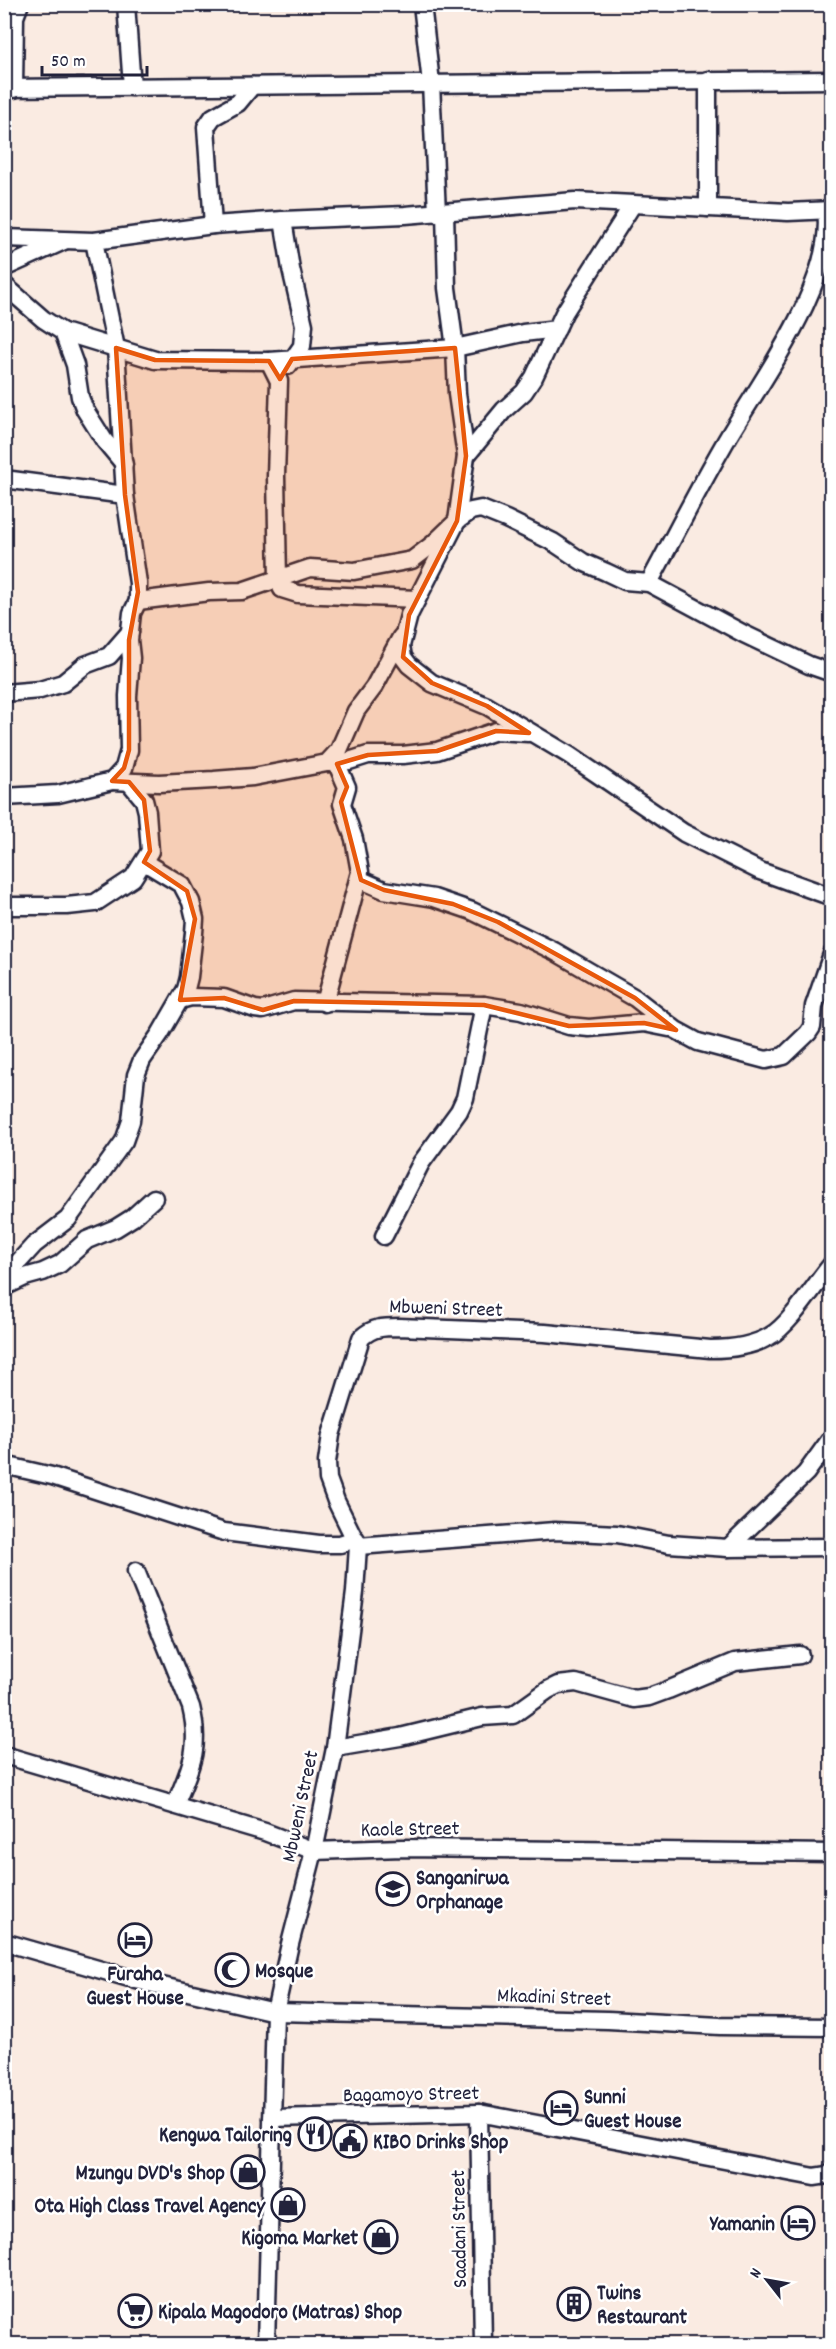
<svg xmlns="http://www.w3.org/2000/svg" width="836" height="2349" font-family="Dekko,sans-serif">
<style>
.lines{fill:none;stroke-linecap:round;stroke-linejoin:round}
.minor-casing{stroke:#22223b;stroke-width:21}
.minor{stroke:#fff;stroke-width:16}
.marked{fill:#e8590c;fill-opacity:0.2;stroke:#e8590c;stroke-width:4.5;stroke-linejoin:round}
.labels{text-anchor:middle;stroke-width:5;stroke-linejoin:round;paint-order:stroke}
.street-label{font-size:21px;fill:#22223b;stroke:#fff}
.poi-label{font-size:21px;font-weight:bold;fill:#22223b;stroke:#fff;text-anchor:start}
</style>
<rect width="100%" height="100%" fill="#faebe2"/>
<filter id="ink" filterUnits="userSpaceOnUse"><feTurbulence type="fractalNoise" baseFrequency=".0167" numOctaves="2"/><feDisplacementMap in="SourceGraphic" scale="12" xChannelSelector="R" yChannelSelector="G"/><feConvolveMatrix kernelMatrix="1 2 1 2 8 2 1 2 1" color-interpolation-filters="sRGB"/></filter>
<g filter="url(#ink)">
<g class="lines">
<defs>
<g id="minor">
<path d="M126,4l6,83"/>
<path d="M422,4l9,79 6,130"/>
<path d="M708,80v128"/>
<path d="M4,88l828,-8"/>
<path d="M14,89l1,-72 5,-13"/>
<path d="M445,212l2,76 8,60 2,46 9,62 -9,65 -48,94 -8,31 2,11 6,8 23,18 55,23 82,49 115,78 76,38 72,26"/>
<path d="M283,220l8,49 13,56 -2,21 -14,20"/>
<path d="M213,225l-7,-98 7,-10 25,-14 14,-17"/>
<path d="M4,238l90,3 119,-16 70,-5 122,-5 170,-14 213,11 44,-2"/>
<path d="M4,268l60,-27"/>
<path d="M4,285l39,34 20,13 12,33 5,32 5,13 19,30 20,24"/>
<path d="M63,332l92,28 114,1 186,-13 68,-15 34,-4"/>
<path d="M269,361l10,20 -3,95 2,104 4,9 16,5 119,5"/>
<path d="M466,456l38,-46 20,-18 10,-15 30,-64 69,-109"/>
<path d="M4,479l121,16"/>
<path d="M649,583c25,-46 48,-92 74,-137 35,-62 113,-163 103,-236"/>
<path d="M138,601l71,-9 33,-1 68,-23 44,3 58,-11 21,-16 24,-23 14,-10 10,-2 25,10 47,23 30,20 23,10 19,9 24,2 95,51 65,31 23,8"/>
<path d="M4,693l36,-3 23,-7 22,-18 24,-9 21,-24"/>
<path d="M328,763l21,-2 19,-6h35l34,-4 59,-20 32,2"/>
<path d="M112,781l47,2 55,-3 39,-3 74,-14 12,-13 17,-39 18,-24 27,-50"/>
<path d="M4,797l54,-3 54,-13 12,-13 5,-18 -1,-54 3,-38 -2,-18 3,-27 6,-12v-18l-13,-88 -9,-147 -22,-107"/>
<path d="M359,879l25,11 50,8 38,13 82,40 81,47 41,32 22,12 68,18 18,-4 24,-23 4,-6 2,-21 18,-52"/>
<path d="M4,906h63l28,-3 38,-25 17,-27 -3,-39 -3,-12 -15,-18"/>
<path d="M180,1000l11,-3 33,1 31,11 8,1 31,-9 190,4 37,6 48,15 20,2 55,-5 25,5"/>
<path d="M325,1003l35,-131 -6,-33 -12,-35 5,-17 -11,-25"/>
<path d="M384,1236l37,-73 38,-52 6,-13 19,-93"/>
<path d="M4,1278l30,-33 34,-26 56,-78 7,-20 5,-46 6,-15 18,-26 26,-45 3,-12 5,-44 1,-14 -4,-17 -9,-17 -38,-23"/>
<path d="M4,1287l21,-10 18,-5 17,-8 27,-24 29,-12 16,-10 22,-20"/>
<path d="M4,1465l48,11 172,56 95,12h21l16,-5"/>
<path d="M358,1546l197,-15 62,3 52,10 59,4 104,-1"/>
<path d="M728,1548l78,-75 26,-36"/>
<path d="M136,1571l55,136c10,41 0,60 -16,98"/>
<path d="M335,1748l65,-11 82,-20 31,-2 35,-25 10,-5 18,-2 58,16 15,-2 19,-7 67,-28 65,-7"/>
<path d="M4,1755l261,77 49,19 88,-3 430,5"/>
<path d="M4,1942l132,38 139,32 333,8 112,6 112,1"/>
<path d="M479,2113l4,231"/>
<path d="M272,2118l207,-5 335,64 13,-2 5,-4"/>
<path d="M266,2344l9,-332 15,-68 24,-93 21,-103 20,-156 3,-46 -22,-45 -8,-22 -1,-17 4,-27 30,-97c12,-11 22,-11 38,-11l146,6 165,16c19,0 43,-3 60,-13 20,-11 45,-52 62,-72"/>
</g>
</defs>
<use href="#minor" class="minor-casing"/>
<use href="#minor" class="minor"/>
</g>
</g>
<path class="marked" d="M116,348l39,12 114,1 11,18 12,-20 163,-11 11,108 -9,65 -48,94 -6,42 29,26 55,23 42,27 -33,-2 -59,20 -69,4 -31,9 10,23 -6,15 20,78 23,10 69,14 45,18 137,76 41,32 -32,-7 -75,3 -85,-21 -190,-4 -31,9 -39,-12 -44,2 15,-81 -8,-28 -43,-29 6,-11 -6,-51 -15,-18 -17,-1 12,-13 5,-18v-110l9,-48 -13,-97z"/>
<defs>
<symbol id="school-ring" viewBox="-11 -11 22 22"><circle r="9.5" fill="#fff" stroke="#22223b" stroke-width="1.5"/><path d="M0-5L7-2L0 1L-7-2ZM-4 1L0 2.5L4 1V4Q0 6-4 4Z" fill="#22223b"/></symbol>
<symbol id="hotel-ring" viewBox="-11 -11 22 22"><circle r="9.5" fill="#fff" stroke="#22223b" stroke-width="1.5"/><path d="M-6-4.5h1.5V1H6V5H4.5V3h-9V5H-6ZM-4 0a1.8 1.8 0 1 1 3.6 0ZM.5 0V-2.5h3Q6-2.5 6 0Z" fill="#22223b"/></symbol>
<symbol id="mosque-ring" viewBox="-11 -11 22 22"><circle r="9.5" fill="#fff" stroke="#22223b" stroke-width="1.5"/><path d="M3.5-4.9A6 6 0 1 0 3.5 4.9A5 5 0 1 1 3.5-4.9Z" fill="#22223b"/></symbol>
<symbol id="restaurant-ring" viewBox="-11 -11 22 22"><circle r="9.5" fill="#fff" stroke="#22223b" stroke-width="1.5"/><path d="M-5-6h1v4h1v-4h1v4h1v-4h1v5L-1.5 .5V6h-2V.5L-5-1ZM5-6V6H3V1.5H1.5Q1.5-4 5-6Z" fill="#22223b"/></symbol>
<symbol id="civic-ring" viewBox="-11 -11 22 22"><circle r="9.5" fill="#fff" stroke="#22223b" stroke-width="1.5"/><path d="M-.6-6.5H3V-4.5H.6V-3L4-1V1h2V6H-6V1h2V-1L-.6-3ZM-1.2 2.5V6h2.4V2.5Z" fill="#22223b"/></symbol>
<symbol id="shop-ring" viewBox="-11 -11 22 22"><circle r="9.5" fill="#fff" stroke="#22223b" stroke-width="1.5"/><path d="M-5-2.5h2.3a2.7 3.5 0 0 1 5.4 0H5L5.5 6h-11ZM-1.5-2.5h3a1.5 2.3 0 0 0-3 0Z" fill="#22223b"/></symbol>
<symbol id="building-ring" viewBox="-11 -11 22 22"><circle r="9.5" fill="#fff" stroke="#22223b" stroke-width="1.5"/><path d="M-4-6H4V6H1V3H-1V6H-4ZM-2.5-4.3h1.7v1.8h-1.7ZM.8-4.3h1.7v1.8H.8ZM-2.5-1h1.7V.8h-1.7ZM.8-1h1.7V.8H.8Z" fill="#22223b"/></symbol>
<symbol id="supermarket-ring" viewBox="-11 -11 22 22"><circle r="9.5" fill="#fff" stroke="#22223b" stroke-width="1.5"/><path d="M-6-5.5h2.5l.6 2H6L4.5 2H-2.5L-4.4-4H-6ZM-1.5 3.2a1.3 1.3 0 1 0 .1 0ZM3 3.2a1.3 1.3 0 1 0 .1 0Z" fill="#22223b"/></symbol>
</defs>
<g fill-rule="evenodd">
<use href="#school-ring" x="374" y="1870" width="38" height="38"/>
<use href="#hotel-ring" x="116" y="1921" width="38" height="38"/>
<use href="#mosque-ring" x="213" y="1951" width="38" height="38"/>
<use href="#hotel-ring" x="542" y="2089" width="38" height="38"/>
<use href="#restaurant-ring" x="296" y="2115" width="38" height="38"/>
<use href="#civic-ring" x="331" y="2122" width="38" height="38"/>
<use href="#shop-ring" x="229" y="2153" width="38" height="38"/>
<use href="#shop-ring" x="269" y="2186" width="38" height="38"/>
<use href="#hotel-ring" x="779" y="2204" width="38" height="38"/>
<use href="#shop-ring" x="362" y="2218" width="38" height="38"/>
<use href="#building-ring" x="555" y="2285" width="38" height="38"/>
<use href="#supermarket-ring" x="116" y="2292" width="38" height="38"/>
</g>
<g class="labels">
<g class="street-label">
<text transform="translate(446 1307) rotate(2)" y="7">Mbweni Street</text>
<text transform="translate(299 1806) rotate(-78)" y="7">Mbweni Street</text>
<text transform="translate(410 1828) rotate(-1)" y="7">Kaole Street</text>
<text transform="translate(554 1996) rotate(2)" y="7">Mkadini Street</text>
<text transform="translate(411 2093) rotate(-1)" y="7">Bagamoyo Street</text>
<text transform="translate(458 2229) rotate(-91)" y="7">Saadani Street</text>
</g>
<g class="poi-label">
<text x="416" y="1884">Sanganirwa<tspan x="416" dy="24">Orphanage</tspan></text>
<text x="255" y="1977">Mosque</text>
<text x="135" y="1980" text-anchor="middle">Furaha<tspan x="135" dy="24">Guest House</tspan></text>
<text x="584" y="2103">Sunni<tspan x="584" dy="24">Guest House</tspan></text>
<text x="292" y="2141" text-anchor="end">Kengwa Tailoring</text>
<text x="373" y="2148">KIBO Drinks Shop</text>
<text x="225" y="2179" text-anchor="end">Mzungu DVD's Shop</text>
<text x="265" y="2212" text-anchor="end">Ota High Class Travel Agency</text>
<text x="775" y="2230" text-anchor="end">Yamanin</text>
<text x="358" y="2244" text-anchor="end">Kigoma Market</text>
<text x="597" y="2299">Twins<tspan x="597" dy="24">Restaurant</tspan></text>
<text x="158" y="2318">Kipala Magodoro (Matras) Shop</text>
</g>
</g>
<rect width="836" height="2349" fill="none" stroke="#fff" stroke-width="24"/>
<rect x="12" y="12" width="812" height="2325" fill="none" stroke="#22223b" stroke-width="2" filter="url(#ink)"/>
<g transform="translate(767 2280) rotate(301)" stroke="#ffffff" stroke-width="4.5" paint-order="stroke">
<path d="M0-4.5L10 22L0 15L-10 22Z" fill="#22223b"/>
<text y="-9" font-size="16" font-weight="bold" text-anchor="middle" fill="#22223b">N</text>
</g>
<path d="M42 66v9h105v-9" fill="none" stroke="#22223b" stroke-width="3"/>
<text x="51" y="66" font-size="18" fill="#22223b" stroke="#ffffff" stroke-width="4.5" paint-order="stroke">50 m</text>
</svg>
